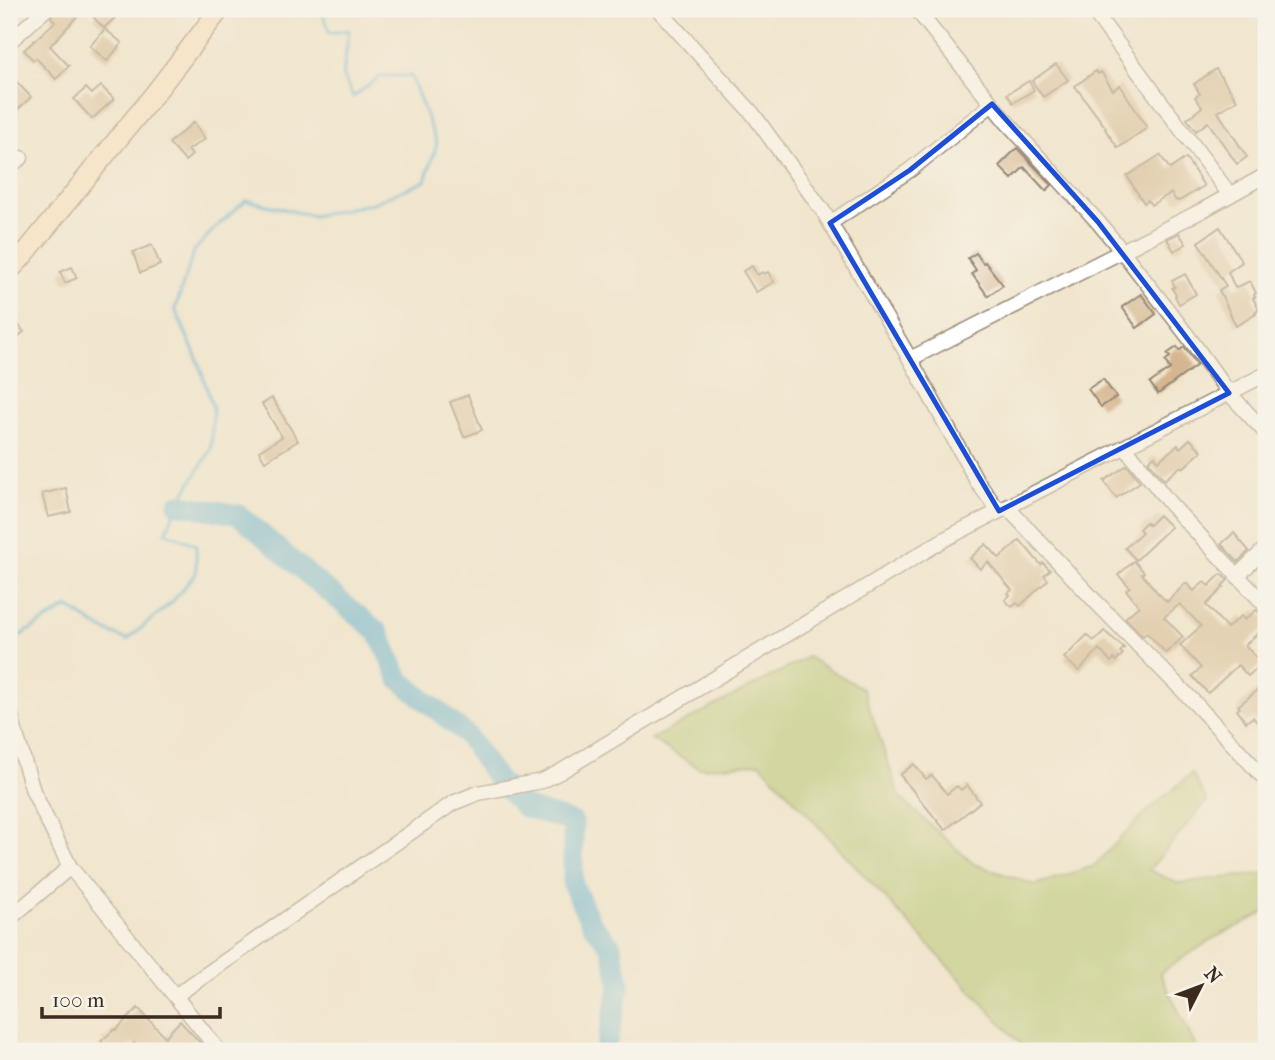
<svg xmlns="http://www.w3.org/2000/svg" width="1275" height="1060" font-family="'IM FELL French Canon',serif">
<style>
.green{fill:#afc469;stroke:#757744;stroke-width:2}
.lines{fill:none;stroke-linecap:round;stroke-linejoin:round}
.stream{stroke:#58afd4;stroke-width:3.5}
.river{stroke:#58afd4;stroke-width:21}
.building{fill:#d5b68f}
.street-casing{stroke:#968876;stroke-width:17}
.secondary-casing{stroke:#968876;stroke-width:22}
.street{stroke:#fff;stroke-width:14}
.secondary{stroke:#ffe4c6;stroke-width:19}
.marked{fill:none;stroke:#1d4ed8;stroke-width:5;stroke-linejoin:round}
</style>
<rect width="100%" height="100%" fill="#f7f3e8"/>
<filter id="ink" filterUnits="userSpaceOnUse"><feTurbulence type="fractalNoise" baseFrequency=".0143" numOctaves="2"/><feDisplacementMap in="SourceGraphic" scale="14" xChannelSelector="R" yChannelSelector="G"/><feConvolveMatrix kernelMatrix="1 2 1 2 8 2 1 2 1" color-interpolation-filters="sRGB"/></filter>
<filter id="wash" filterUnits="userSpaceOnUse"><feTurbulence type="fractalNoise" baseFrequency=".00686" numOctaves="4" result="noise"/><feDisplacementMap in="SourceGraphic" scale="28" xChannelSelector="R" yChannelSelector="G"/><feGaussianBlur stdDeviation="1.57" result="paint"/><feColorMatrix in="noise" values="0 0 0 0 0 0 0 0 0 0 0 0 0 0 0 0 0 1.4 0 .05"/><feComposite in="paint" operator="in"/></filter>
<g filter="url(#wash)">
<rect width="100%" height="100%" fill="#f1e6cd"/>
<path class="green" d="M808,657l55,32 37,109 74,66 61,21 59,-19 48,-50 50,-43 15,28 -58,69 28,13 89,-10v39l-52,26 -54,35 38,78h-171l-267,-288 -61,5 -48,-29z"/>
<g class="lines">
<path class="stream" d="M16,638l52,-31 32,21 27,12 45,-38 24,-29v-28l-30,-13 12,-28 33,-55 2,-41 -15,-47 -23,-52 19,-58 21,-23 31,-28 67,16 60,-13 52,-22 12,-37 -26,-68h-30l-28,21 -10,-22 6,-45 -19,3 -9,-24"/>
<path class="river" d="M178,504l61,11 73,63 66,54 21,47 67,55 31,45 27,28 49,15v63l18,38 20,23 9,39 -15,66"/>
</g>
<g id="blocks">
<g class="building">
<path d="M55,9h29l-34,37 19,20 -13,13 -20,-21 -3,2 -9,-10 31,-28 -4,-5z"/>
<path d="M103,9h7l7,7 -13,12 -10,-10z"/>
<path d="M105,29l17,14 -15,18 -17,-15z"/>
<path d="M1056,64l12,16 -25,17 -11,-16z"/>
<path d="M1216,69l21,31 -19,12 29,45 -10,7 -29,-42 -12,9 -9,-12 15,-12 -7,-10 5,-3 -6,-10z"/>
<path d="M1096,71l2,3 3,-2 12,18 7,-5 27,43 -29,20 -13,-19 1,-1 -31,-42z"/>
<path d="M9,74l22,23 -22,21z"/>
<path d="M1029,81l5,9 -21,13 -6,-9z"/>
<path d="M101,86l13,13 -22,20 -18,-20 12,-11 6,6z"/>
<path d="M194,122l11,17 -17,11 4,5 -7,6 -16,-18z"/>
<path d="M1017,148l35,37 -6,6 -22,-24 -12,12 -13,-13z"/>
<path d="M1160,155l10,14 16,-11 18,28 -25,15 -2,-1 -1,1 -5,-8 -20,12 -3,-5 -4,3 -17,-27z"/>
<path d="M1220,227l22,35 -14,10 7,16 15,-7 6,12 -2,2 1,2 -2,1 6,12 -4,2 1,2 -20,12 -17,-36 7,-4 -28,-44z"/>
<path d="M1179,233l7,11 -12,7 -7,-12z"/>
<path d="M152,245l8,20 -20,8 -7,-21z"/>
<path d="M976,253l7,10 2,-1 18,23 -15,11 -16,-22 4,-4 -8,-12z"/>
<path d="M752,266l5,9 6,-3 1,2 4,-2 6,10 -18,10 -13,-21z"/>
<path d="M72,267l5,11 -12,5 -5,-11z"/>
<path d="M1185,274l11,20 -17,10 -4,-8 1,-1 -4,-7 3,-1 -3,-6z"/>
<path d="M1141,294l15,20 -19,14 -15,-21z"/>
<path d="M18,324l6,8 -15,11v-12z"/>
<path d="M1177,347l2,4 5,-4 13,18 -39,29 -8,-11 20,-14 -5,-8 5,-4 -3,-3z"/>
<path d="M1103,379l13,18 -15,10 -13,-18z"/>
<path d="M468,395l14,35 -18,7 -14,-35z"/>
<path d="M272,398l26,43 -33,20 -6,-10 23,-14 -20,-33z"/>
<path d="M1190,439l12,12 -19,17 -2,-2 -17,14 -16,-19 7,-5 3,5 20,-16 2,3z"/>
<path d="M1127,465l13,17 -24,16 -12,-17z"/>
<path d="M66,488l5,24 -23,5 -6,-23z"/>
<path d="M1159,515l12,12 -35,33 -11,-12 17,-16 -3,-3 7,-7 3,3z"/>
<path d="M1234,533l15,18 -11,11 -17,-18z"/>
<path d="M1020,540l21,25 2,-2 7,7 -6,5 4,5 -28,26 -3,-3 -5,4 -7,-7 5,-5 -2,-2 4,-3 -24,-28 -8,7 -10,-11 16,-14 13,14z"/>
<path d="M1134,561l10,11 -2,2 14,17 11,11 19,-19 8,8 10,-9 5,4 12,-12 7,6 -6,6 2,1 -18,18 21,23 14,-12 4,4 11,-10 5,4 5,6v6l-21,19 17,19 -14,12 -10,-11 -30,28 -16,-17 9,-8 -21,-23 21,-19 -21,-22 -16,13 19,20 -17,16 -19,-20 -4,3 -18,-18 14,-12 -13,-16 4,-3 -12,-12z"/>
<path d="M1104,631l20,17 -4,4 3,2 -7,7 -2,-2 -3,3 -12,-13 -20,22 -15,-13 23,-23 7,6z"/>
<path d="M1260,688l6,7v19l-9,8 -4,-5 -7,5 -9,-12 3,-2 -2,-2z"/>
<path d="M914,764l12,15 6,-4 15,19 10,-8 4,4 6,-5 13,17 -35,28 -45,-55z"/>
<path d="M138,1008l27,29 15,-16 22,24 -6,5 -7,-7 -9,8h-27l-4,-4 -4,4h-4l-7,-8 -9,8h-15l-9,-10 14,-12 1,1z"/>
</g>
</g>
</g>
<g filter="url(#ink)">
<use href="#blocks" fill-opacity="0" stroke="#968876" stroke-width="2"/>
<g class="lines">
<defs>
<g id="street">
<path d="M658,9l95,105 70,97 87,148 68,124 21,28"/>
<path d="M916,9l88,110 94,103 24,29 65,84 42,58 37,40"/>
<path d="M1092,9l138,186"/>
<path d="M9,42l37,-33"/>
<path d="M9,166l12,-8"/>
<path d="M830,223l80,-53 82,-66"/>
<path d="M910,359l293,-149 63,-35"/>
<path d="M1125,447l46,58 95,101"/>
<path d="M1007,507l89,95 97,99 73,79"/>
<path d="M1237,576l29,-28"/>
<path d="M9,707l6,24 18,60 37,76"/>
<path d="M9,919l61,-52 105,129 278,-193 25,-10 64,-12 18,-9 385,-233 321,-165"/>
<path d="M175,996l44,55"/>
</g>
<path id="secondary" d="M9,271l14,-15 129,-159 68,-88"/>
</defs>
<use href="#street" class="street-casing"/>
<use href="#secondary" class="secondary-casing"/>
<use href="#street" class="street"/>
<use href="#secondary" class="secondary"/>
</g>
</g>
<path d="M0 0H1275V1060H0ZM992,104l106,118 131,171 -230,118 -169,-288 80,-53z" fill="#f1e6cd" fill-opacity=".55" fill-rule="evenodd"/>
<path class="marked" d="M992,104l106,118 131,171 -230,118 -169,-288 80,-53z"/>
<rect width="1275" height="1060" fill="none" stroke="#f7f3e8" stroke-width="35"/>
<g transform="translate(1201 986) rotate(48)" stroke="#f7f3e8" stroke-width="5" paint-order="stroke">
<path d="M0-5L12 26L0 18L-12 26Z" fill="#3b2a1e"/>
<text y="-10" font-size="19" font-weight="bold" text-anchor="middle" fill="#3b2a1e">N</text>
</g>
<path d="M42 1007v10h178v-10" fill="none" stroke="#3b2a1e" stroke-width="3.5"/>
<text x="52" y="1007" font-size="21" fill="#3b2a1e" stroke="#f7f3e8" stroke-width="5" paint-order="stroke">100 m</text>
</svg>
